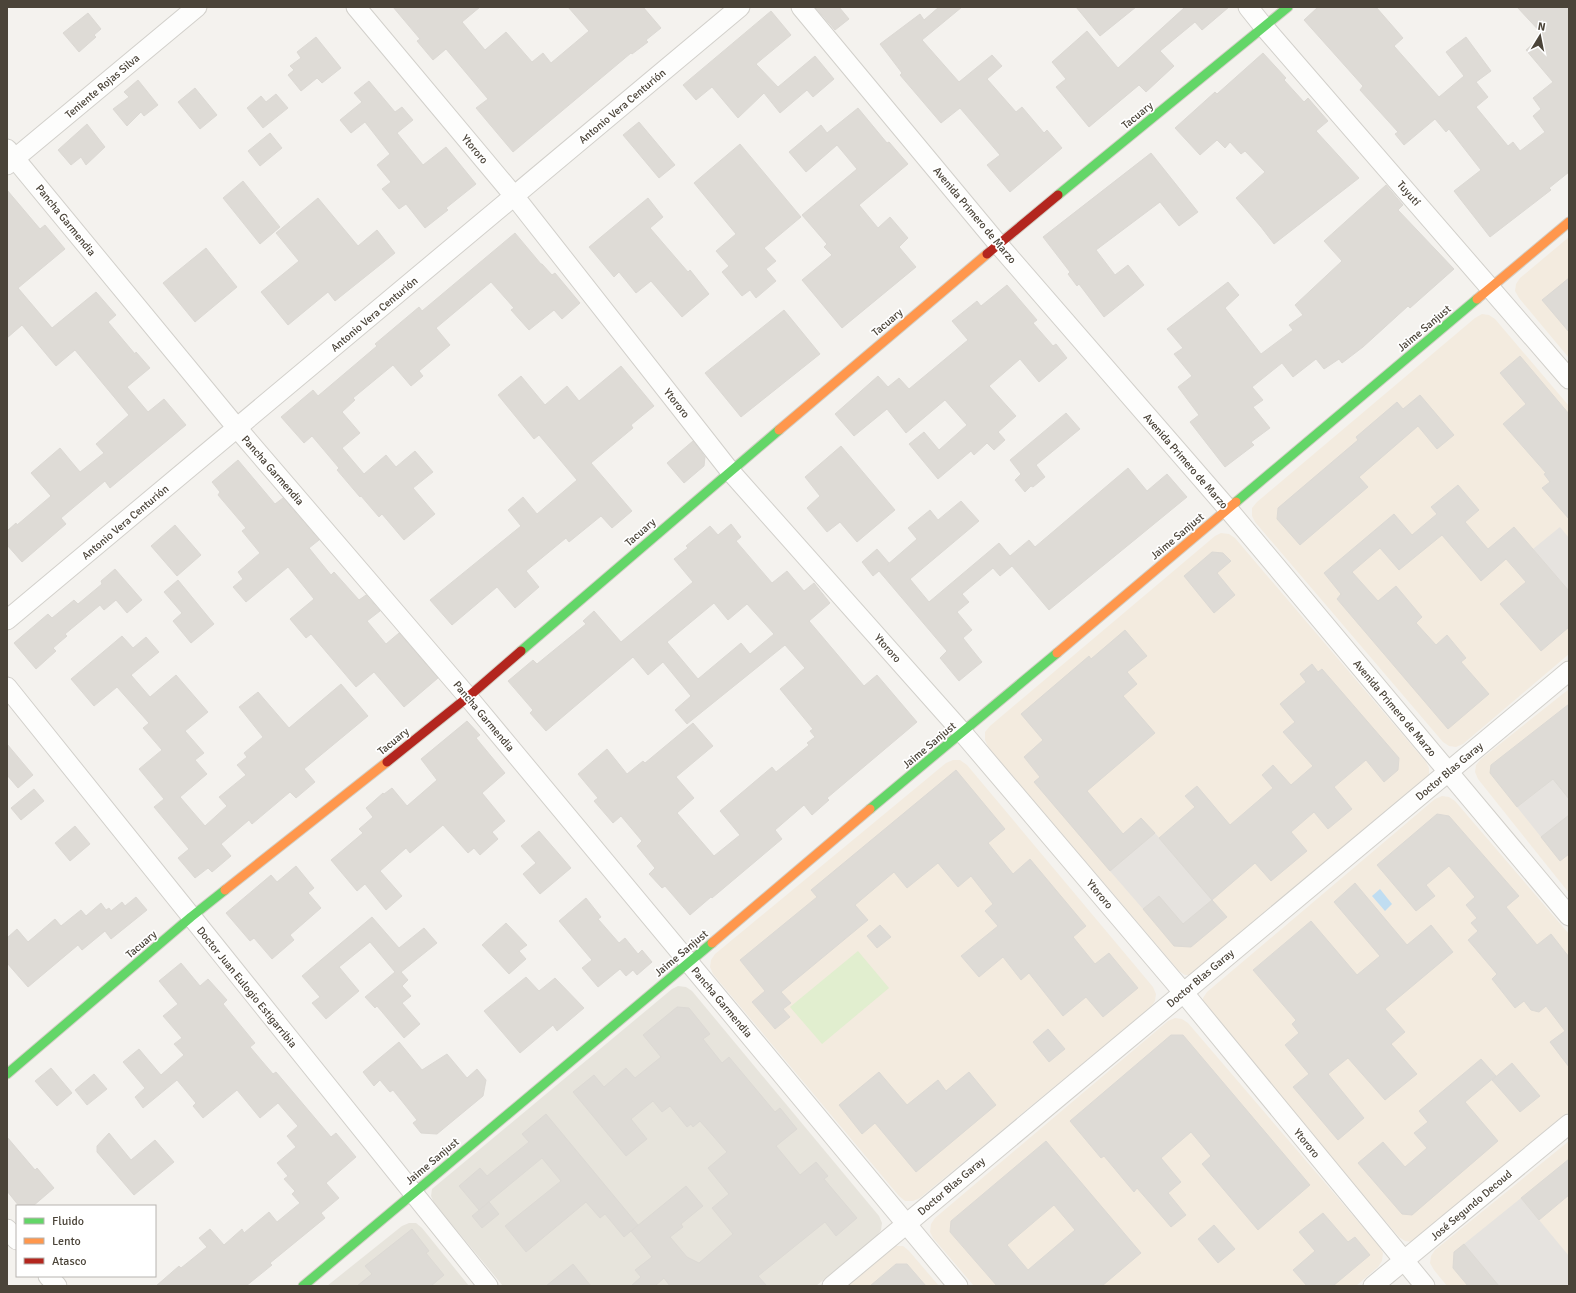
<svg xmlns="http://www.w3.org/2000/svg" width="1576" height="1293" font-family="Signika,sans-serif">
<style>
.residential{fill:#e7e4dc}
.commercial{fill:#f3ebdf}
.green{fill:#e1eecf}
.parking{fill:#e6e3df}
.water{fill:#c0ddf1}
.building{fill:#dedbd6;stroke:#dcd9d4;fill-rule:evenodd}
.lines{fill:none;stroke-linecap:round;stroke-linejoin:round}
.street-casing{stroke:#d2d0cb;stroke-width:21}
.fast-casing{stroke:#d3cfc5;stroke-width:11}
.slow-casing{stroke:#d3cfc5;stroke-width:11}
.jam-casing{stroke:#d3cfc5;stroke-width:11}
.street{stroke:#fdfdfc;stroke-width:19}
.fast{stroke:#63d668;stroke-width:9}
.slow{stroke:#ff974d;stroke-width:9}
.jam{stroke:#b3261e;stroke-width:9}
.labels{text-anchor:middle;stroke-width:3.5;stroke-linejoin:round;paint-order:stroke}
.street-label{font-size:11px;fill:#4b4439;stroke:#fff}
</style>
<rect width="100%" height="100%" fill="#f4f2ee"/>
<g class="residential">
<path d="M678,986l8,1 6,4 187,225 3,7 -1,7 -4,6 -61,50h-313l-69,-83 -3,-7 1,-7 240,-200z"/>
<path d="M409,1223h7l6,5 47,58h-142l75,-60z"/>
</g>
<g class="commercial">
<path d="M1569,237v121l-50,-60 -4,-7 1,-7 4,-6z"/>
<path d="M1482,314l7,1 6,4 74,87v248l-106,90 -7,3 -7,-1 -6,-4 -188,-220 -3,-6v-8l5,-6 218,-184z"/>
<path d="M1221,533l8,1 6,4 191,224 3,6v8l-236,199h-8l-6,-4 -191,-224 -3,-7v-8l5,-6 225,-190z"/>
<path d="M1569,689v204l-91,-114 -3,-7 1,-7 5,-6z"/>
<path d="M953,760h7l7,5 186,222 3,7 -1,7 -4,6 -231,191 -7,3h-8l-6,-5 -186,-222 -3,-7 1,-7 4,-6 231,-191z"/>
<path d="M1442,796l7,1 6,4 114,133v178l-150,127 -7,3 -7,-1 -6,-4 -193,-225 -3,-7v-7l4,-6 228,-193z"/>
<path d="M1175,1018l7,1 6,4 192,224 3,6 -1,8 -4,6 -22,19h-382l-41,-48 -3,-6 1,-8 4,-6 233,-197z"/>
<path d="M1569,1141v145h-122l-13,-16 -4,-7 1,-7 4,-6z"/>
<path d="M895,1246h8l6,5 30,35h-94l44,-37z"/>
</g>
<path class="green" d="M858,951l31,37 -67,56 -32,-37z"/>
<g class="parking">
<path d="M1560,527l9,11v53l-36,-42z"/>
<path d="M1553,779l14,17 2,-1v20l-28,22 -24,-30z"/>
<path d="M1155,833l57,67 -29,24 -24,-28 -16,13 -33,-38z"/>
<path d="M1521,1198l48,58v30h-70l-35,-42z"/>
</g>
<path class="water" d="M1380,889l12,15 -7,7 -13,-15z"/>
<g class="building">
<path d="M393,7h87l-18,15 23,28 21,-18 26,30 11,-9 8,10 38,-32 -21,-24h75l18,21 -15,12 2,2 -16,12 -1,-1 -118,99 -37,-44 12,-9 -42,-50 -13,11 -16,-19 3,-2z"/>
<path d="M815,7h24l10,12 -14,11z"/>
<path d="M939,7h23l-40,33 37,42 33,-27 10,11 -15,13 29,33 6,-5 22,26 3,-3 15,18 -52,44 -23,-27 13,-10 -40,-47 -19,15 -41,-48 2,-2 -22,-29 40,-30 4,6z"/>
<path d="M1076,7h60l-36,29z"/>
<path d="M1183,7h46l-27,23 -7,-8 -35,29 14,15 -28,26 -7,-7 -50,42 -33,-40 10,-8 -14,-17 35,-31 31,37 66,-60z"/>
<path d="M1318,7h58l27,31 -9,8 45,51 25,-21 -18,-24 20,-15 25,34 -15,11 12,15 -12,10 32,39 5,-4 7,9 25,-19 -12,-16 8,-7 -8,-11 20,-16 -27,-32 17,-15 -26,-28h52v165l-20,16 2,2 -61,47 -36,-46 27,-21 -32,-41 -3,3 -11,-13 -31,26 -9,-11 3,-2 -38,-42 3,-4 -59,-66z"/>
<path d="M771,11l20,24 -35,29 22,23 37,-31 19,23 -21,18 -6,-7 -27,23 -16,-20 -26,25 -26,-31 -16,13 -13,-15z"/>
<path d="M88,13l13,16 -7,6 2,2 -17,15 -16,-19z"/>
<path d="M316,37l25,31 -19,15 -5,-5 -16,13 -13,-16 6,-5 -4,-4 11,-8 -4,-6z"/>
<path d="M1263,53l23,25 -2,2 20,22 4,-4 20,23 -12,10 43,47 -85,66 -13,-17 -25,-29 29,-26 -20,-21 -4,3 -11,-12 -5,6 -8,-8 -17,15 -25,-27 40,-36 2,2z"/>
<path d="M138,80l20,25 -14,11 -3,-4 -14,14 -14,-17 16,-12 -5,-5z"/>
<path d="M369,81l26,31 7,-5 11,13 -16,13 26,32 23,-18 30,37 -30,24 2,2 -23,18 -19,-24 -7,5 -17,-20 9,-7 -14,-17 13,-11 -25,-32 -14,11 -11,-13 22,-18 -8,-9z"/>
<path d="M195,88l22,27 -17,14 -22,-27z"/>
<path d="M276,94l12,14 -25,20 -16,-20 14,-12 5,6z"/>
<path d="M858,108l29,35 2,-1 19,22 -49,41 19,23 12,-11 18,21 -9,9 17,20 -74,61 -40,-48 30,-25 -8,-8 3,-3 -25,-29 55,-46 -20,-24 -31,27 -17,-20 32,-27 6,8z"/>
<path d="M639,122l36,43 -16,13 -36,-43z"/>
<path d="M87,124l18,23 -19,18 -5,-8 -10,8 -13,-15z"/>
<path d="M270,133l12,15 -22,18 -12,-15z"/>
<path d="M740,144l61,73 -37,31 12,13 -10,8 10,12 -20,17 -6,-8 -8,6 -20,-24 7,-6 -13,-15 20,-17 -42,-51z"/>
<path d="M1151,153l47,59 -19,14 -19,-24 -64,48 19,25 13,-10 16,20 -40,32 -25,-33 -2,2 -9,-12 2,-2 -27,-35z"/>
<path d="M243,181l37,46 -20,17 -37,-46z"/>
<path d="M1386,185l17,20 -5,5 56,59 -44,39 -2,-2 -45,41 -21,16 -3,-4 -15,10 -8,-10 -23,18 -11,-14 -30,24 11,13 -10,7 17,21 -19,14 3,3 -29,22 -35,-45 9,-7 -21,-28 14,-11 -18,-22 9,-6 -16,-19 61,-47 11,13 -14,13 36,46 32,-24 -4,-5 14,-10 -8,-10 47,-44 -18,-20z"/>
<path d="M7,190l33,39 5,-4 20,24 -47,39 34,40 44,-36 20,23 -8,7 27,32 1,-2 14,16 -23,19 21,25 16,-13 22,26 -76,63 -5,-7 -44,37 5,6 -44,38 -15,-17v-14l9,-8 1,2 34,-29 -20,-23 29,-25 20,24 24,-19 -8,-9 33,-29 -54,-65 -19,16 -34,-41 -15,13z"/>
<path d="M318,198l40,48 19,-16 18,23 -60,48 -7,-9 -40,33 -27,-33 38,-31 -23,-28z"/>
<path d="M648,198l15,19 -13,11 38,44 2,-2 19,24 -27,23 -31,-36 -15,12 -17,-21 -5,5 -25,-30z"/>
<path d="M515,233l26,31h1l10,11 3,-2 25,30 -18,16 -8,-9 -25,20 -18,-20 3,-2 -23,-26 -55,46 14,17 -31,26 4,5 -12,10 -18,-21 -40,33 2,2 -13,12 18,21 -18,15 22,26 22,-19 10,12 19,-16 18,21 -20,16 22,26 -31,26 -22,-26 -3,3 -18,-21 -1,1 -23,-27 2,-2 -27,-32 -8,7 -23,-26 32,-27 5,6 59,-50 -2,-2 44,-37 3,4z"/>
<path d="M206,248l31,39 -42,35 -32,-39z"/>
<path d="M1569,278v54l-27,-32z"/>
<path d="M1007,285l30,35 -4,3 20,23 3,-2 11,14 -28,24 -19,-23 -31,27 27,30 -18,16 7,8 -11,10 -7,-7 -13,12 -3,-4 -33,28 -29,-35 15,-12 15,18 28,-25 -22,-25 -39,33 -19,-24 -33,27 -19,-22 43,-38 10,11 11,-9 10,11 59,-49 -16,-19 25,-20 4,5z"/>
<path d="M784,310l36,44 -79,63 -36,-44z"/>
<path d="M1520,356l49,58v105l-27,-31 8,-6 -6,-8 2,-1 -43,-49 23,-20 -26,-31z"/>
<path d="M621,366l33,40 -23,19 2,3 -42,35 41,48 -20,17 -11,-12 -32,26 -3,-4 -40,33 13,16 -24,21 -18,-21 -45,38 -22,-25 91,-74 -13,-16 15,-13 14,17 40,-34 -38,-45 -5,4 -36,-44 23,-19 24,29 22,-19 12,15z"/>
<path d="M1420,395l34,40 -17,14 -19,-23 -59,51 9,10 -68,58 -23,-26 1,-11 80,-68 -2,-3 41,-35 6,7z"/>
<path d="M1066,413l14,16 -44,36 9,12 -12,10 -2,-1 -6,6 -10,-12 6,-6 -11,-14z"/>
<path d="M693,441l12,16 -1,9 -20,17 -17,-20z"/>
<path d="M841,446l54,64 -38,32 -17,-20 -13,10 -20,-24 13,-12 -15,-19z"/>
<path d="M238,460l37,44 8,-6 36,42 -10,8 22,27 3,-3 25,28 7,-5 14,16 -13,10 19,23 13,-11 39,45 -34,29 -30,-35 -18,15 -45,-53 -5,4 -16,-19 24,-20 -26,-32 -42,35 -13,-15 10,-8 -5,-7 22,-19 -18,-22 4,-3 -28,-33 2,-3 -8,-10z"/>
<path d="M1128,468l19,23 20,-17 20,23 -138,113 -37,-44 -12,10 -7,-8 -31,26 7,8 -12,10 15,18 -9,8 19,24 -23,19 -19,-23 7,-7 -68,-80 -6,5 -11,-14 15,-13 12,14 -2,2 30,-26 -9,-11 22,-18 8,10 23,-19 18,20 -69,58 19,23 70,-59 11,13 19,-16 6,7z"/>
<path d="M1458,485l21,25 -14,12 23,27 26,-22 55,64v36l-28,24 -41,-47 26,-22 -20,-23 -25,22 -39,-46 -43,35 -19,-22 -28,24 26,29 18,-15 26,31 -6,6 20,22 11,-10 19,23 -5,4 28,32 -41,35 -111,-130 4,-5 -17,-21 70,-59 18,21 25,-21 -6,-7z"/>
<path d="M731,524l10,13 -5,4 36,42 15,-12 17,20 10,-8 16,20 -21,18 55,65 13,-11 40,47 -90,76 2,2 -17,15 -8,-10 -29,25 7,9 -70,59 -1,-1 -21,18 -25,-29 -3,2 -13,-14 6,-6 -18,-22 5,-5 -21,-25 -8,7 -19,-22 4,-3 -20,-24 29,-25 20,25 16,-13 2,2 48,-40 20,23 -37,31 18,21 -17,15 37,43 26,-21 -20,-24 52,-44 4,5 33,-27 -2,-2 8,-6 -5,-6 3,-2 -33,-40 25,-21 -20,-23 -98,79 -12,-14 16,-14 -28,-34 -15,13 -15,-18 -87,74 -16,-18 3,-3 -25,-29 25,-21 4,4 49,-40 -3,-3 11,-10 27,31 72,-60 -19,-23 14,-11 -2,-2 24,-20 8,9zM714,603l14,17 19,-16 27,30 -24,20 -9,-11 -43,36 -31,-37z"/>
<path d="M175,525l26,30 -24,21 -26,-30z"/>
<path d="M1212,552l11,1 8,8 -14,12 18,22 -21,18 -30,-37z"/>
<path d="M115,569l27,31 -15,13 -11,-13 -12,10 -4,-5 -35,29 2,2 -14,12 3,3 -20,18 -22,-26 34,-29 4,4 22,-18 4,4 24,-20 -1,-3z"/>
<path d="M178,580l36,44 -23,19 -18,-22 9,-8 -18,-21z"/>
<path d="M1125,630l22,26 -20,16 10,12 -14,12 32,37 -68,58 36,43 18,-16 14,15 -45,38 -76,-89 6,-5 -16,-20 19,-17 -22,-26 68,-58 2,3z"/>
<path d="M122,636l11,12 13,-11 13,15 -28,23 19,22 26,-22 32,37 -23,19 19,22 -9,7 12,14 -27,23 25,29 22,-20 -8,-9 27,-22 -9,-10 10,-8 -3,-4 19,-16 -24,-30 19,-15 31,36 52,-44 27,32 -64,53 11,13 -19,16 -6,-6 -38,32 -3,-4 -28,24 10,12 -19,16 -4,-4 -13,10 -17,-20 11,-9 -35,-42 10,-8 -25,-30 23,-19 -19,-22 6,-5 -32,-36 -23,19 -23,-27z"/>
<path d="M1312,664l6,8 4,-3 77,89 -1,12 -14,12 -18,-22 -32,27 18,22 -24,20 -14,-17 -23,20 16,19 -36,30 -16,-18 -43,37 -53,-62 36,-31 -10,-11 12,-10 33,39 43,-37 -11,-13 11,-10 18,20 22,-19 -30,-34 12,-10 -15,-18 26,-22 -6,-8z"/>
<path d="M1569,704v95l-16,-20 -36,28 -27,-34 1,-8z"/>
<path d="M467,721l13,14 -4,3 29,35 -23,20 23,28 -13,11 6,7 -18,16 -6,-7 -6,5 -25,-28 -33,28 -4,-5 -26,23 22,25 -16,14 -21,-26 -8,7 -26,-31 32,-27 -4,-4 14,-12 -7,-9 17,-15 1,1 8,-6 15,18 30,-26 -16,-21z"/>
<path d="M7,744l26,31 -15,13 -11,-13z"/>
<path d="M956,770l49,59 -17,14 25,31 17,-15 56,67 -13,11 22,27 14,-11 29,35 -35,29 -17,-20 -23,19 -34,-43 -8,7 -18,-23 -24,20 -18,-21 37,-30 -13,-15 8,-7 -22,-28 -13,11 -20,-24 -31,25 -13,-16 -39,33 13,15 -87,72 10,11 -8,6 7,8 -15,12 -23,-27 13,-11 -25,-31 77,-63 -6,-7z"/>
<path d="M34,789l10,12 -23,19 -10,-12z"/>
<path d="M1437,814l12,2 70,80 -13,11 31,38 14,-11 18,23v110l-19,-25 15,-11 -19,-25 -7,6 -8,-2 -7,-9 -9,7 -23,-29 5,-5 -29,-34 10,-9 -7,-8 6,-5 -11,-13 9,-8 -26,-31 -23,19 9,11 -19,15 -39,-46z"/>
<path d="M1569,815v39l-9,7 -19,-24z"/>
<path d="M75,826l15,18 -20,17 -15,-18z"/>
<path d="M539,831l32,37 -31,26 -17,-20 13,-11 -15,-17z"/>
<path d="M296,866l18,22 -6,5 13,15 -31,27 4,5 -22,19 -18,-21 -4,3 -24,-28 45,-38 6,7z"/>
<path d="M1355,883l52,62 24,-20 22,27 -68,57 20,23 -14,12 26,30 -32,26 -37,-42 -20,16 36,44 -26,22 -45,-53 16,-13 -24,-29 14,-12 -7,-9 4,-4 -43,-50 58,-49 46,54 23,-19 -46,-54z"/>
<path d="M1159,896l24,28 29,-24 15,17 -36,30 -17,-1 -31,-37z"/>
<path d="M136,897l11,13 -36,29 -6,-8 -23,19 -4,-5 -50,42 -21,-24v-25l10,-9 11,13 27,-23 6,7 20,-16 5,6 15,-13 5,7 3,-2 2,3 11,-9 3,4z"/>
<path d="M586,898l15,19 -3,2 21,24 6,-5 13,16 4,-4 10,12 -15,13 -4,-5 -7,6 -6,-7 -22,18 -16,-19 10,-8 -33,-39z"/>
<path d="M372,917l27,31 25,-20 13,15 -36,29 7,8 -6,6 9,10 -9,7 18,21 -16,14 -27,-32 -2,2 -10,-11 30,-25 -25,-30 -31,25 20,24 -33,28 -14,-16 8,-6 -18,-21z"/>
<path d="M506,923l21,22 -8,6 7,8 -17,15 -27,-29z"/>
<path d="M880,925l11,12 -14,11 -10,-12z"/>
<path d="M181,963l19,23 8,-7 19,21 -4,4 32,39 -5,4 23,27 3,-2 55,65 5,-4 20,24 -30,26 13,15 -18,15 4,5 -55,45 2,2 -26,21h-90l23,-20 2,2 26,-21 -8,-9 11,-9 14,16 18,-16 2,4 25,-21 8,10 23,-19 -8,-9 3,-3 -11,-12 4,-3 -11,-13 19,-16 -9,-11 11,-10 -20,-23 -18,15 -23,-28 -34,28 -10,-12 3,-3 -19,-23 -34,28 -8,-11 10,-9 -22,-26 16,-13 22,26 23,-20 -10,-11 8,-6 -19,-22 15,-12 -19,-23z"/>
<path d="M526,977l13,14 16,-13 29,30 -27,23 -4,-6 -33,28 -36,-42z"/>
<path d="M677,1007l12,1 21,26 -7,5 19,24 7,-6 46,55 5,-4 17,21 -21,17 24,29 16,-13 12,14 -4,3 33,39 -21,18 -11,-14 -67,54 9,10h-97l-6,-8 -9,8h-24l10,-9 -6,-7 17,-13 -21,-26 55,-45 17,20 -22,18 2,3 -13,10 17,20 12,6 34,-29 -21,-26 17,-14 -21,-26 19,-16 -27,-31 -7,6 -2,-3 -4,3 -17,-21 -8,6 -9,-11 -22,18 16,20 -21,17 -53,-64 21,-17 10,12 22,-19 9,10 26,-21 -18,-22z"/>
<path d="M1048,1029l17,20 -16,13 -16,-20z"/>
<path d="M1171,1035h12l127,150 -52,45 -56,-66 9,-8 -20,-24 -30,26 20,24 -13,11 18,22 -15,12 -34,-39 -3,4 -30,-36 -3,2 -31,-37z"/>
<path d="M399,1042l23,28 25,-16 20,24 10,-9 9,11 -3,16 -46,38 -16,-1 -8,-10 4,-3 -24,-30 -3,2 -10,-12 -6,6 -11,-14z"/>
<path d="M1481,1059l15,17 -31,26 33,39 -86,74 -10,-1 -44,-51 25,-21 22,25 22,-19 -13,-15 14,-11 -9,-11z"/>
<path d="M1512,1063l28,33 -20,16 -28,-32z"/>
<path d="M51,1068l21,25 -15,13 -22,-25z"/>
<path d="M879,1072l28,33 31,-25 8,11 23,-19 27,33 -80,67 -41,-49 -13,11 -23,-29z"/>
<path d="M94,1074l13,15 -20,16 -12,-15z"/>
<path d="M546,1114l92,111 -14,12 -19,-23 -5,4 -14,-16 -60,50 -21,-26 56,-45 -19,-23 -63,52 -20,-24 21,-18 7,8 42,-34 -7,-8z"/>
<path d="M109,1133l22,27 24,-20 19,22 -40,33 -37,-43v-6z"/>
<path d="M7,1137l28,33 2,-2 17,20 -21,18h-14l-12,-15z"/>
<path d="M1046,1141l95,112 -39,33h-105l-47,-54 1,-11zM1054,1205l21,25 -47,40 -21,-25z"/>
<path d="M1569,1159v36l-30,25 -18,-22z"/>
<path d="M489,1202l10,12 -17,14 -10,-12z"/>
<path d="M1323,1213l25,29 7,-5 15,18 -37,31h-26l-14,-16 22,-19 -16,-19z"/>
<path d="M1214,1225l21,24 -17,14 -20,-24z"/>
<path d="M412,1229l17,22 -3,2 18,22 -13,11h-74l15,-12 -7,-8z"/>
<path d="M1464,1244l35,42h-31l-15,-18 1,-16z"/>
<path d="M573,1264l18,22h-45z"/>
<path d="M896,1264h11l19,22h-56z"/>
</g>
<g class="lines">
<defs>
<g id="street">
<path d="M356,7l159,190 215,274 232,261 221,260 242,294"/>
<path d="M801,7l197,237 230,265 341,407"/>
<path d="M1248,7l16,20 305,352"/>
<path d="M7,149l230,279 231,269 490,589"/>
<path d="M7,165l190,-158"/>
<path d="M7,620l733,-613"/>
<path d="M7,687l481,599"/>
<path d="M7,1229l10,11"/>
<path d="M48,1276l9,10"/>
<path d="M832,1286l737,-615"/>
<path d="M1373,1286l196,-162"/>
</g>
<g id="fast">
<path d="M1058,195l230,-188"/>
<path d="M1236,502l241,-203"/>
<path d="M521,651l258,-221"/>
<path d="M870,809l187,-156"/>
<path d="M7,1074l184,-157 34,-27"/>
<path d="M303,1286l409,-343"/>
</g>
<g id="slow">
<path d="M1477,299l92,-77"/>
<path d="M779,430l208,-176"/>
<path d="M1057,653l179,-151"/>
<path d="M225,890l162,-128"/>
<path d="M712,943l158,-134"/>
</g>
<g id="jam">
<path d="M987,254l71,-59"/>
<path d="M387,762l81,-65 53,-46"/>
</g>
</defs>
<use href="#street" class="street-casing"/>
<use href="#fast" class="fast-casing"/>
<use href="#slow" class="slow-casing"/>
<use href="#jam" class="jam-casing"/>
<use href="#street" class="street"/>
<use href="#fast" class="fast"/>
<use href="#slow" class="slow"/>
<use href="#jam" class="jam"/>
</g>
<g class="labels">
<g class="street-label">
<text transform="translate(102 86) rotate(-40)" y="4">Teniente Rojas Silva</text>
<text transform="translate(622 106) rotate(-40)" y="4">Antonio Vera Centurión</text>
<text transform="translate(1137 115) rotate(-39)" y="4">Tacuary</text>
<text transform="translate(475 149) rotate(50)" y="4">Ytororo</text>
<text transform="translate(1409 193) rotate(49)" y="4">Tuyutí</text>
<text transform="translate(975 215) rotate(50)" y="4">Avenida Primero de Marzo</text>
<text transform="translate(66 220) rotate(51)" y="4">Pancha Garmendia</text>
<text transform="translate(374 314) rotate(-40)" y="4">Antonio Vera Centurión</text>
<text transform="translate(887 322) rotate(-40)" y="4">Tacuary</text>
<text transform="translate(1424 328) rotate(-40)" y="4">Jaime Sanjust</text>
<text transform="translate(677 403) rotate(52)" y="4">Ytororo</text>
<text transform="translate(1186 461) rotate(49)" y="4">Avenida Primero de Marzo</text>
<text transform="translate(273 470) rotate(49)" y="4">Pancha Garmendia</text>
<text transform="translate(125 522) rotate(-40)" y="4">Antonio Vera Centurión</text>
<text transform="translate(640 532) rotate(-41)" y="4">Tacuary</text>
<text transform="translate(1177 536) rotate(-40)" y="4">Jaime Sanjust</text>
<text transform="translate(888 648) rotate(48)" y="4">Ytororo</text>
<text transform="translate(1395 708) rotate(50)" y="4">Avenida Primero de Marzo</text>
<text transform="translate(484 716) rotate(50)" y="4">Pancha Garmendia</text>
<text transform="translate(393 741) rotate(-39)" y="4">Tacuary</text>
<text transform="translate(929 745) rotate(-40)" y="4">Jaime Sanjust</text>
<text transform="translate(1449 771) rotate(-40)" y="4">Doctor Blas Garay</text>
<text transform="translate(1100 894) rotate(50)" y="4">Ytororo</text>
<text transform="translate(141 944) rotate(-40)" y="4">Tacuary</text>
<text transform="translate(681 953) rotate(-40)" y="4">Jaime Sanjust</text>
<text transform="translate(1200 978) rotate(-40)" y="4">Doctor Blas Garay</text>
<text transform="translate(247 987) rotate(51)" y="4">Doctor Juan Eulogio Estigarribia</text>
<text transform="translate(722 1002) rotate(50)" y="4">Pancha Garmendia</text>
<text transform="translate(1307 1143) rotate(51)" y="4">Ytororo</text>
<text transform="translate(432 1161) rotate(-40)" y="4">Jaime Sanjust</text>
<text transform="translate(951 1186) rotate(-40)" y="4">Doctor Blas Garay</text>
<text transform="translate(1471 1205) rotate(-40)" y="4">José Segundo Decoud</text>
</g>
</g>
<rect width="1576" height="1293" fill="none" stroke="#4b4439" stroke-width="16"/>
<rect x="16" y="1205" width="140" height="72" fill="#ffffff" stroke="#b7b4b0"/>
<rect x="24" y="1218" width="20" height="6" fill="#63d668" stroke="#b7b4b0"/>
<text x="52" y="1225" font-size="12" fill="#4b4439">Fluido</text>
<rect x="24" y="1238" width="20" height="6" fill="#ff974d" stroke="#b7b4b0"/>
<text x="52" y="1245" font-size="12" fill="#4b4439">Lento</text>
<rect x="24" y="1258" width="20" height="6" fill="#b3261e" stroke="#b7b4b0"/>
<text x="52" y="1265" font-size="12" fill="#4b4439">Atasco</text>
<g transform="translate(1540 36) rotate(10)" stroke="#ffffff" stroke-width="3" paint-order="stroke">
<path d="M0-3L7 15L0 10L-7 15Z" fill="#4b4439"/>
<text y="-6" font-size="11" font-weight="bold" text-anchor="middle" fill="#4b4439">N</text>
</g>
</svg>
